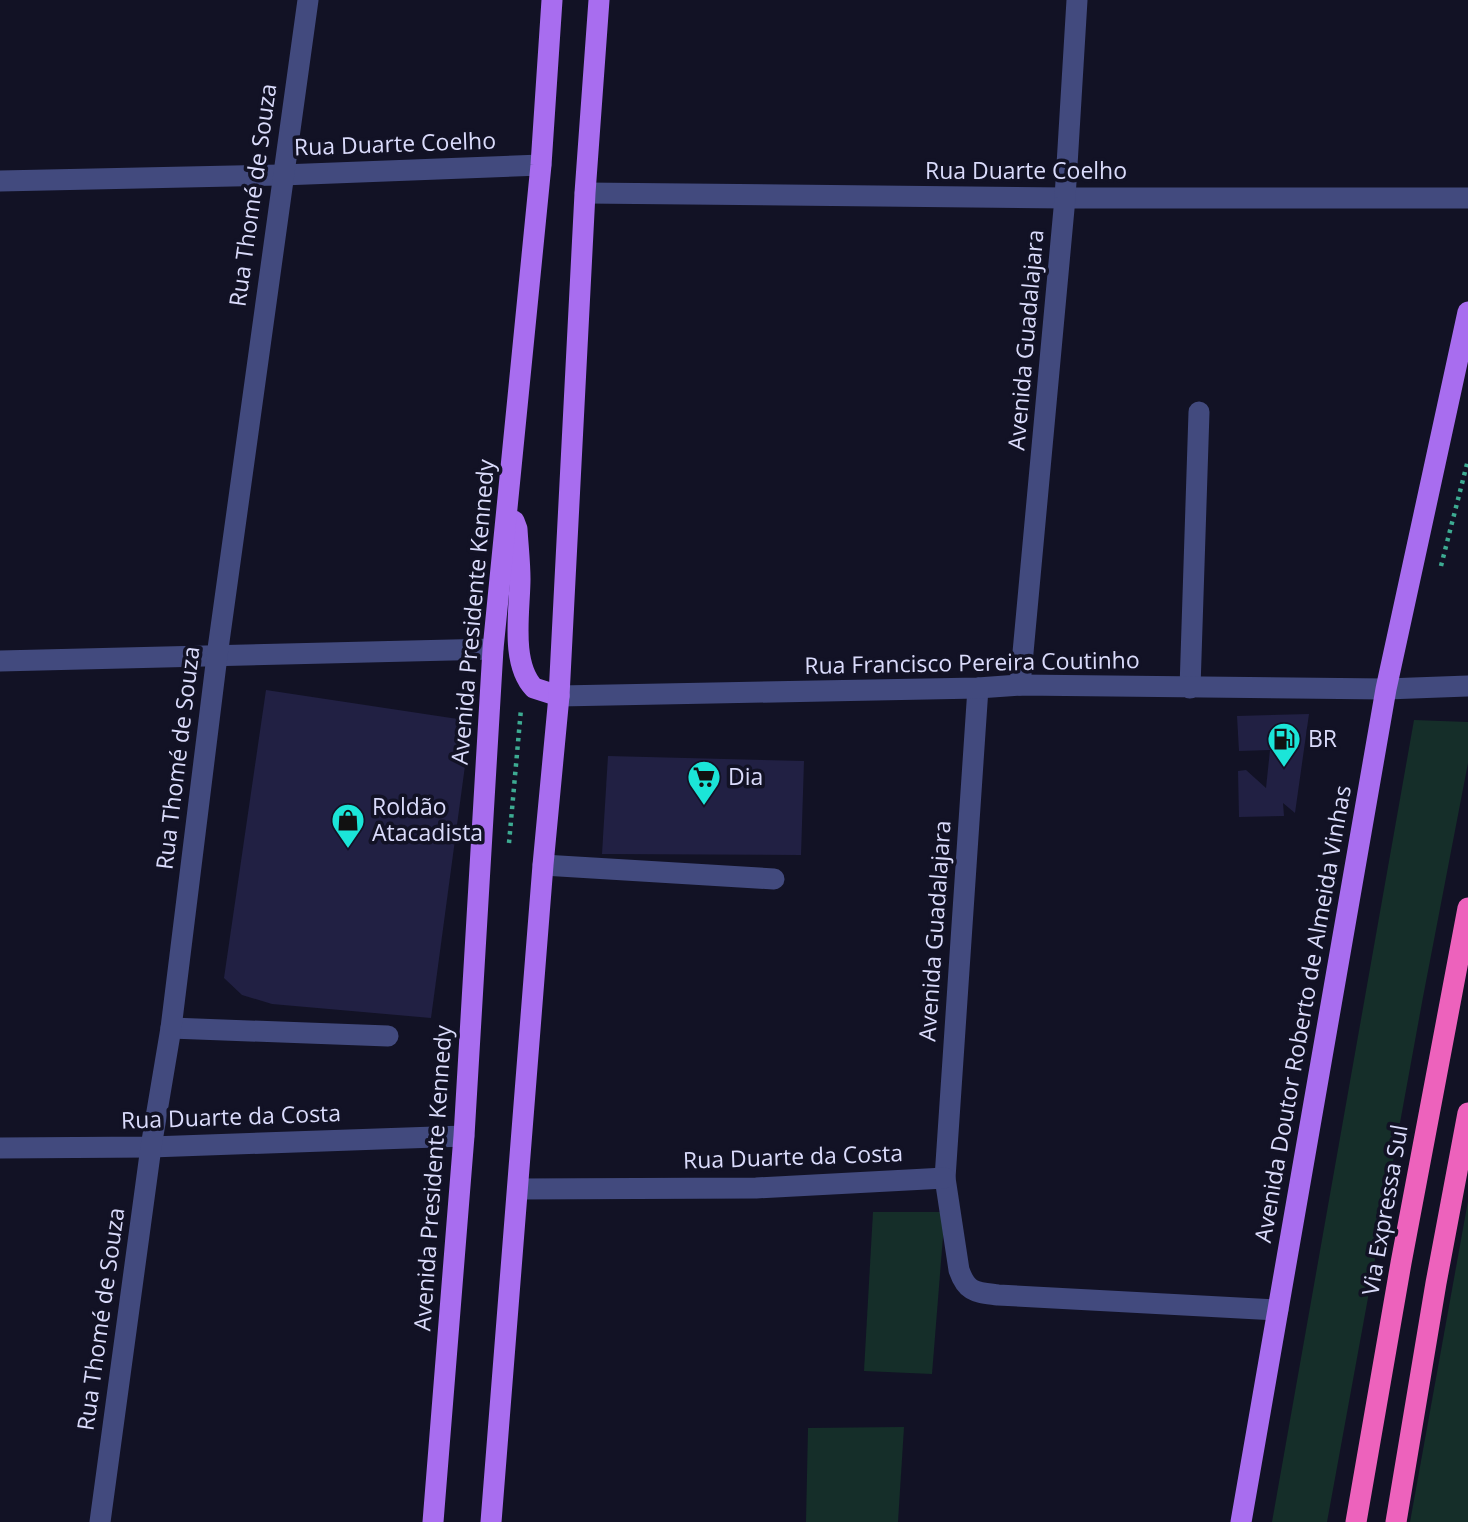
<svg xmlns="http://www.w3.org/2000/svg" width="1468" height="1522" font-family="'Open Sans',sans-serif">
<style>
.green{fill:#152e29}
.building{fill:#212043}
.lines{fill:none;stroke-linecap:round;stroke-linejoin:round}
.path{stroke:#3dab92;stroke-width:4.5;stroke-dasharray:3.5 5;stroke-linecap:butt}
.minor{stroke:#424a7e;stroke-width:21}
.major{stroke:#a86def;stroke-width:21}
.highway{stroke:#ed62bc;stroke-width:21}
.labels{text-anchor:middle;stroke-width:7;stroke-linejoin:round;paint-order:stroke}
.street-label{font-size:23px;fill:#dadbfb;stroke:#121225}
.poi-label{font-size:23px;fill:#dadbfb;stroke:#121225;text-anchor:start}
</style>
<rect width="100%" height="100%" fill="#121225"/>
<g class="green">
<path d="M1414,720l54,2v41l-45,234 -96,525h-55z"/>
<path d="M1468,1201v321h-58z"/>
<path d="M873,1212h72l-13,162 -68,-3z"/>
<path d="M904,1427l-6,95h-92l2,-94z"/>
</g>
<g class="building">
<path d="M266,690l205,31 -40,297 -159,-14 -30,-9 -18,-17z"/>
<path d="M1309,714l-14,99 -12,-10 1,13 -45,1 -1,-46 8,-1 20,18 4,-38 -31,1 -2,-35z"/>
<path d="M608,756l196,5 -3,94 -199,-1z"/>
</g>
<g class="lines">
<g class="path">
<path d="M1441,566l27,-106"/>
<path d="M509,843l12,-134"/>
</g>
<g class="minor">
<path d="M0,181l282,-6 259,-10"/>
<path d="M585,193l480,5h403"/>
<path d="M0,661l493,-12"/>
<path d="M1020,685l45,-487 12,-198"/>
<path d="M978,688l-33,490 14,92c8,23 17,22 39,25l280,15"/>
<path d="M1190,688l9,-276"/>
<path d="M559,696l419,-8 42,-3 366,4 82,-3"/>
<path d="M543,865l231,14"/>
<path d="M171,1028l217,8"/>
<path d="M0,1148l151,-1 313,-11"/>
<path d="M518,1189l238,-1 189,-10"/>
<path d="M100,1522l51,-375 20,-119 46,-372 91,-656"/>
</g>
<g class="major">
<path d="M514,521l3,8c1,17 3,34 3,50 0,31 -10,84 14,109l25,8"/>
<path d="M433,1522l31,-386 29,-487 48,-484 11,-165"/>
<path d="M491,1522l52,-657 16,-169 26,-503 14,-193"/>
<path d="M1241,1522l145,-833 82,-377"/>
</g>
<g class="highway">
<path d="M1356,1522l45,-259 67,-355"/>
<path d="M1396,1522l40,-239 32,-170"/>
</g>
</g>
<defs>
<symbol id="fuel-pin" viewBox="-11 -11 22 30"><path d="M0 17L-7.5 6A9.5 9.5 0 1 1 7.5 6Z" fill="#1be5d8" stroke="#121225"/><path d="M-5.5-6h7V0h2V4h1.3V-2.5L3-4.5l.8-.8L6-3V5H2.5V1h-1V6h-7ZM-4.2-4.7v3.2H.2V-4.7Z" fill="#111"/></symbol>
<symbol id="supermarket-pin" viewBox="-11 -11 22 30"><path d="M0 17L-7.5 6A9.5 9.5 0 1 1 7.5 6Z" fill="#1be5d8" stroke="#121225"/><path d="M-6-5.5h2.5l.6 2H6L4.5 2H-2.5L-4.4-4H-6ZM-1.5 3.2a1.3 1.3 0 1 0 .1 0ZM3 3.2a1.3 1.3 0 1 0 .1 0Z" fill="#111"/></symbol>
<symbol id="shop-pin" viewBox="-11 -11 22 30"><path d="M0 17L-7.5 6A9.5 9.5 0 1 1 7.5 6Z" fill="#1be5d8" stroke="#121225"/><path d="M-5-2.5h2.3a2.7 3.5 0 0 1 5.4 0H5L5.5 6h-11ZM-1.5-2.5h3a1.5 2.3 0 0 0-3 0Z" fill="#111"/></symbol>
</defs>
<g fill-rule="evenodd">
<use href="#fuel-pin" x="1265" y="720" width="38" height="52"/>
<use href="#supermarket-pin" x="685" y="758" width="38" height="52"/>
<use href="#shop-pin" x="329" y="801" width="38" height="52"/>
</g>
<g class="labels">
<g class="street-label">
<text transform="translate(395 144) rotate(-2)" y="8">Rua Duarte Coelho</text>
<text x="1026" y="179">Rua Duarte Coelho</text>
<text transform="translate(253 195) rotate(-82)" y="8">Rua Thomé de Souza</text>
<text transform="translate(1026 340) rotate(-85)" y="8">Avenida Guadalajara</text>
<text transform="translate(473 612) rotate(-85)" y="8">Avenida Presidente Kennedy</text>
<text transform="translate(972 663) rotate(-1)" y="8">Rua Francisco Pereira Coutinho</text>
<text transform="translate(178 758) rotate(-83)" y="8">Rua Thomé de Souza</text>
<text transform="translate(935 931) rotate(-86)" y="8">Avenida Guadalajara</text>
<text transform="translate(1303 1014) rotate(-80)" y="8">Avenida Doutor Roberto de Almeida Vinhas</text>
<text transform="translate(231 1117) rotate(-2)" y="8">Rua Duarte da Costa</text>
<text transform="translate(793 1157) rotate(-2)" y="8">Rua Duarte da Costa</text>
<text transform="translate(433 1178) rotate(-86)" y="8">Avenida Presidente Kennedy</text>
<text transform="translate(1385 1210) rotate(-80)" y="8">Via Expressa Sul</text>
<text transform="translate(101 1319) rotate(-82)" y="8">Rua Thomé de Souza</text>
</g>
<g class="poi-label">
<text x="1308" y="747">BR</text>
<text x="728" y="785">Dia</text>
<text x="372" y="815">Roldão<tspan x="372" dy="26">Atacadista</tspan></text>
</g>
</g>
</svg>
